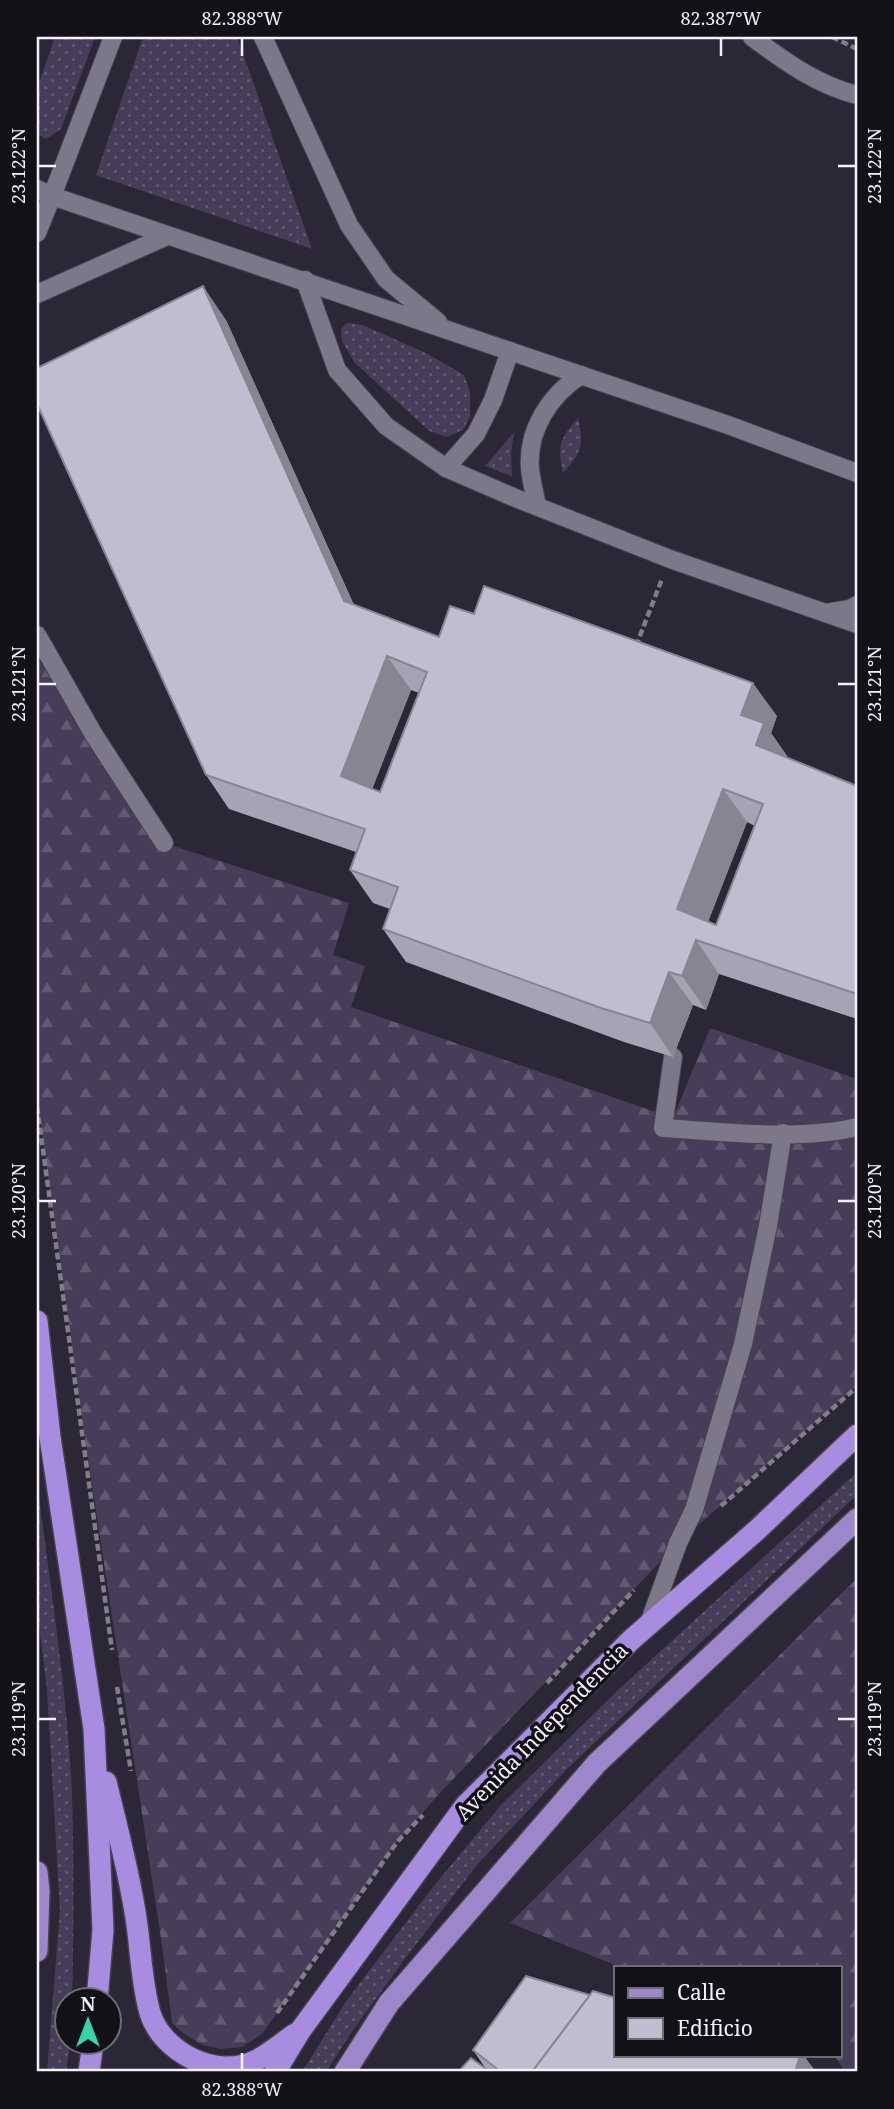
<svg xmlns="http://www.w3.org/2000/svg" width="894" height="2109" font-family="'Noto Serif',serif">
<style>
.grass{fill:url(#grass-dots)}
.forest{fill:url(#forest-firs)}
.lines{fill:none;stroke-linecap:round;stroke-linejoin:round}
.service-casing{stroke:#45424f;stroke-width:20}
.primary-casing{stroke:#45424f;stroke-width:24}
.trunk-casing{stroke:#45424f;stroke-width:24}
.path{stroke:#817d8b;stroke-width:4.5;stroke-dasharray:7 3.5;stroke-linecap:butt}
.service{stroke:#7c7789;stroke-width:18}
.primary{stroke:#9d87ca;stroke-width:21}
.trunk{stroke:#a88ce0;stroke-width:21}
.wall{fill:#a7a2b4;fill-rule:evenodd}
.shaded-wall{fill:#888492}
.building{fill:#c2bcd1;stroke:#888492;stroke-width:2;fill-rule:evenodd}
.ticks{fill:none;stroke:#f4f1fc;stroke-width:2.5}
.labels{text-anchor:middle;stroke-width:7;stroke-linejoin:round;paint-order:stroke}
.street-label{font-size:21px;fill:#f4f1fc;stroke:#131118}
.neatline{fill:none;stroke:#f4f1fc;stroke-width:2.5}
.ticks-label{font-size:18px;text-anchor:middle;fill:#f4f1fc}
</style>
<defs>
<pattern id="grass-dots" width="8" height="8" patternUnits="userSpaceOnUse" patternTransform="scale(1.75)"><rect width="8" height="8" fill="#463d59"/><path d="M2 2h.1M6 6h.1" fill="none" stroke="#615a72" stroke-width="1.8" stroke-linecap="round"/></pattern>
<pattern id="forest-firs" width="22" height="20" patternUnits="userSpaceOnUse" patternTransform="scale(1.75)"><rect width="22" height="20" fill="#463d59"/><path d="M5 1l3.5 6h-7zM16 11l3.5 6h-7z" fill="#615a72"/></pattern>
</defs>
<rect width="100%" height="100%" fill="#2b2736"/>
<g class="grass">
<path d="M55,37h40l-34,92 -15,10 -9,-5v-45z"/>
<path d="M143,37h94l75,212 -216,-74z"/>
<path d="M347,323l16,2 63,28 38,22 6,17v25l-7,13 -17,7 -17,-6 -75,-69 -12,-21 -1,-12z"/>
<path d="M578,418c6,27 4,34 -15,55 -6,-26 -3,-36 15,-55z"/>
<path d="M514,432l-3,22 1,22 -27,-10z"/>
<path d="M857,1472v23l-290,274 -90,96 -70,91 -54,74 -27,42h-24l43,-69 27,-36 61,-80 68,-82 118,-116z"/>
<path d="M37,1481c13,104 30,208 35,312 2,69 2,138 0,207h-6v42l4,1 -4,29h-19l13,-162 -13,-220 -10,-82z"/>
</g>
<g class="forest">
<path d="M37,635l127,208 185,60 -16,52 32,11 -14,41 322,111 37,-90 147,51v307l-179,157 -240,252 -41,47 -135,192 -20,13 -21,2 -18,-4 -19,-11 -12,-11 -10,-78 -77,-507 -48,-341z"/>
<path d="M857,1578v494h-12l-11,-17h6v-88h-220l-110,-44z"/>
</g>
<g class="lines">
<defs>
<g id="service">
<path d="M263,37l86,188 37,54 52,43"/>
<path d="M752,37c32,24 65,48 105,58"/>
<path d="M37,189l15,7 61,-159"/>
<path d="M37,233l15,-37 676,229 129,48"/>
<path d="M305,280l32,90 49,56 60,42 67,29 157,62 187,65"/>
<path d="M37,294l130,-58"/>
<path d="M446,468l30,-34 17,-34 17,-49"/>
<path d="M537,506c-2,-12 -6,-25 -7,-38 -3,-38 20,-73 51,-93"/>
<path d="M825,613l25,-4 7,-4"/>
<path d="M37,635l57,100 70,108"/>
<path d="M673,1057l-10,71c60,4 136,13 194,-1"/>
<path d="M648,1626l30,-83 16,-33 49,-166 25,-118 15,-93"/>
</g>
<g id="primary">
<path d="M37,1872l2,19 -2,60"/>
<path d="M345,2072l44,-69 208,-240 260,-244"/>
</g>
<g id="trunk">
<path d="M37,1321l13,116 44,292 9,201 -6,70"/>
<path d="M106,1782c11,45 23,90 30,136 5,32 5,63 14,95 12,39 66,67 105,48 14,-7 27,-18 40,-27"/>
<path d="M89,2072l4,-30"/>
<path d="M275,2072l25,-41 165,-225 166,-166 126,-110 100,-95"/>
</g>
</defs>
<use href="#service" class="service-casing"/>
<use href="#primary" class="primary-casing"/>
<use href="#trunk" class="trunk-casing"/>
<g class="path">
<path d="M832,37l25,12"/>
<path d="M636,646l26,-67"/>
<path d="M37,1107l75,543"/>
<path d="M721,1506l136,-119"/>
<path d="M547,1683l87,-93"/>
<path d="M117,1687l14,84"/>
<path d="M277,2013l120,-171 26,-27"/>
</g>
<use href="#service" class="service"/>
<use href="#primary" class="primary"/>
<use href="#trunk" class="trunk"/>
</g>
<g class="wall">
<path d="M226,320l128,285 85,32 35,-23 303,102 -6,17 16,23v2l70,28v233l-138,-45 -13,36 -13,-5 -20,52 -49,-15 -218,-80 -23,-33 7,-20 -17,-6 -23,-33 6,-18 -127,-43 -23,-34zM411,690l8,3 -39,99 -8,-3zM747,822l8,4 -39,99 -8,-4z"/>
<path d="M473,2050l143,5h187l13,17h-358l28,-3z"/>
</g>
<g class="shaded-wall">
<path d="M203,286l23,34 141,315 -23,-34z"/>
<path d="M387,656l24,34 -47,120 -23,-34z"/>
<path d="M753,683l24,33 -6,17 16,23 -8,23 -23,-34 -15,-30z"/>
<path d="M723,789l24,33 -47,121 -23,-34z"/>
<path d="M696,940l23,34 -13,36 -24,-34z"/>
<path d="M669,972l24,33 -20,52 -23,-34z"/>
<path d="M800,2055h3l13,17h-21z"/>
</g>
<g class="building">
<path d="M203,286l141,315 95,36 11,-31 24,8 10,-28 269,97 -12,32 23,8 -8,22 101,41v208l-161,-54 -14,36 -13,-4 -19,51 -49,-15 -218,-79 15,-42 -48,-17 15,-41 -159,-54 -169,-371v-36zM387,656l40,16 -47,120 -39,-16zM723,789l40,15 -47,121 -39,-16z"/>
<path d="M526,1976l64,19 -58,77h-31l-28,-22z"/>
<path d="M593,1991l23,7v57h184l-5,17h-263z"/>
<path d="M471,2058l19,14h-32z"/>
</g>
<path class="ticks" d="M242,38v18M721,38v18M38,166h18M838,166h18M38,684h18M838,684h18M38,1201h18M838,1201h18M38,1719h18M838,1719h18M242,2053v17"/>
<g class="labels">
<g class="street-label">
<text transform="translate(542 1732) rotate(-46)" y="7">Avenida Independencia</text>
</g>
</g>
<rect width="894" height="2109" fill="none" stroke="#131118" stroke-width="77"/>
<rect x="614" y="1966" width="228" height="91" fill="#131118" stroke="#6d6b73" stroke-width="2"/>
<rect x="628" y="1988" width="35" height="10" fill="#9d87ca" stroke="#6d6b73" stroke-width="2"/>
<text x="677" y="2000" font-size="21" fill="#f4f1fc">Calle</text>
<rect x="628" y="2018" width="35" height="21" fill="#c2bcd1" stroke="#6d6b73" stroke-width="2"/>
<text x="677" y="2036" font-size="21" fill="#f4f1fc">Edificio</text>
<g transform="translate(88 2021)"><circle r="33" fill="#131118" stroke="#6d6b73" stroke-width="2"/>
<path d="M0-5L12 26L0 18L-12 26Z" fill="#36d4a7"/>
<text y="-10" font-size="19" font-weight="bold" text-anchor="middle" fill="#f4f1fc">N</text>
</g>
<rect x="38" y="38" width="818" height="2032" class="neatline"/>
<g class="ticks-label">
<text x="242" y="25">82.388°W</text>
<text x="721" y="25">82.387°W</text>
<text transform="translate(19 166) rotate(-90)" y="6">23.122°N</text>
<text transform="translate(875 166) rotate(-90)" y="6">23.122°N</text>
<text transform="translate(19 684) rotate(-90)" y="6">23.121°N</text>
<text transform="translate(875 684) rotate(-90)" y="6">23.121°N</text>
<text transform="translate(19 1201) rotate(-90)" y="6">23.120°N</text>
<text transform="translate(875 1201) rotate(-90)" y="6">23.120°N</text>
<text transform="translate(19 1719) rotate(-90)" y="6">23.119°N</text>
<text transform="translate(875 1719) rotate(-90)" y="6">23.119°N</text>
<text x="242" y="2096">82.388°W</text>
</g>
</svg>
